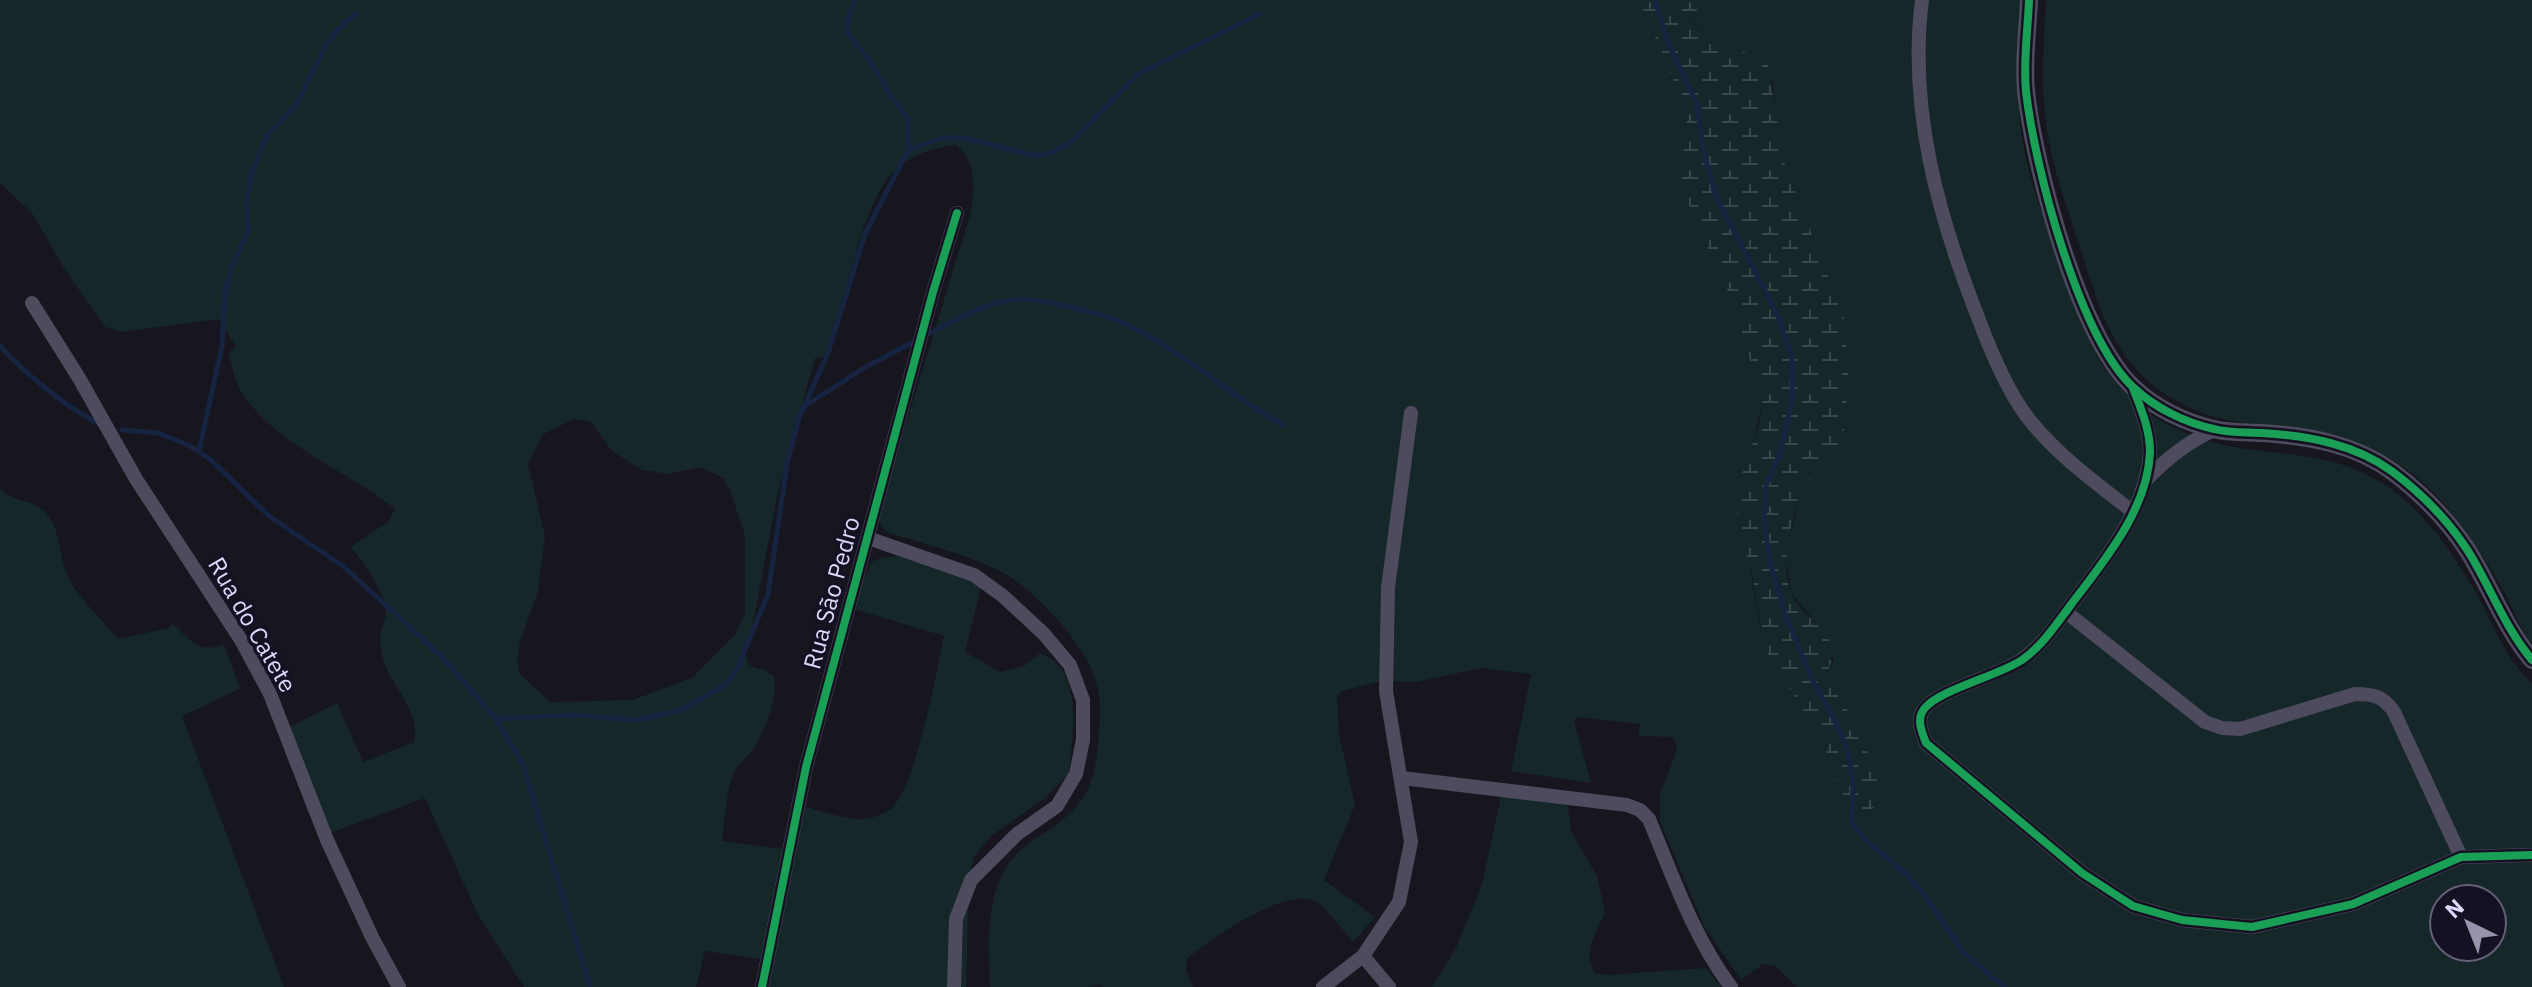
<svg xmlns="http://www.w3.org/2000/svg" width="2532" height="987" font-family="'IBM Plex Sans',sans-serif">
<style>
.green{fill:#152729;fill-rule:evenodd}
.wetland{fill:url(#wetland-marsh)}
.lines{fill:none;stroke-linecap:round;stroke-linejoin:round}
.stream{stroke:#162442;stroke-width:5}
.minor{stroke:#4d4b5d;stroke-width:14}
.tertiary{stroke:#4d4b5d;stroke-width:18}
.cycleway-casing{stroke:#151122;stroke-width:13}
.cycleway{stroke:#1a9f57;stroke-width:8}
.labels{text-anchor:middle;stroke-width:7;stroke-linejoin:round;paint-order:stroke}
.street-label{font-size:24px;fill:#ddd7fa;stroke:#151122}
</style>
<defs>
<pattern id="wetland-marsh" width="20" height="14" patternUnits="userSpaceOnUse" patternTransform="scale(2)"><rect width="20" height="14" fill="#152729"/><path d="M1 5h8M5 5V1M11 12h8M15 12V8" fill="none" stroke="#374649"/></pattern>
</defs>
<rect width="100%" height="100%" fill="#17151e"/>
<g class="green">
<path d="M0,0h1639l48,112 -1,26 8,81 41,88 9,38 16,41 2,19 -10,42 -4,111 16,90 57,90 30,78 15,3 8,-11v-39l-47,-96 7,-13 -17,-36 -26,-31 -6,-41 11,-39 6,-33 40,-32 7,-67 -5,-63 -60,-156 -8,-42 -3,-38 -16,-27 -45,-10 -21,-26 3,-19h327c-3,54 -7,110 6,163 7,31 20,62 30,92 28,85 50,151 142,183 65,22 131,7 192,51 36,25 69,74 90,113 15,28 26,59 51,81v304h-735l-22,-21 -12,-2 -22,16 -37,-54 -44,-105v-28l14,-35 3,-13 -4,-8 -35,-1 2,-12 -62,-7 -4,4 17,62 -80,-12 20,-97 -50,-6 -64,14 -36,-1 -39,10 -5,5 2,38 16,71 -31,75 51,37 -22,25c-9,-10 -27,-35 -38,-41 -30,-15 -106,39 -128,58l-1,11 7,17h-89l-5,-3 -9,3h-100c-2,-48 -6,-109 35,-141 20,-15 42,-26 57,-46 11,-17 15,-39 16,-58 2,-21 4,-41 -2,-61 -10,-35 -58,-87 -89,-106 -32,-19 -84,-31 -120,-43l-7,-8 -2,-9 93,-303c3,-24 6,-51 -15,-67 -21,2 -46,10 -62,26 -31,29 -53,142 -66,186l-13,1 -37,134 -24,126 -9,33 3,12 6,5 10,2 10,6c4,21 -9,55 -20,72 -6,9 -15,14 -20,24 -8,20 -9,47 -12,69l60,8 11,-46c18,5 54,18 72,16 9,-2 21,-5 28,-12 24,-28 43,-132 51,-171l-90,-27 2,-14 16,-33c27,-17 82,10 110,22l-17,68 35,20 24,-6 16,-13c46,17 32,84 29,121l-25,25 -53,37 -17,20 -5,22 -3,109h-209l4,-28 -56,-8 -9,36h-172l-46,-72 -53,-117 -95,35 -45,-104 52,-26 26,59 51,-20c7,-30 -21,-54 -30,-80 -3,-10 -5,-21 -3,-31 1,-6 5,-12 5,-18 -3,-25 -20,-48 -36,-66l38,-25 7,-13c-48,-39 -124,-66 -156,-121 -5,-10 -7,-24 -11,-35l8,-6 -17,-28 -98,13 -16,-5 -40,-57 -33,-57 -32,-30zM574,419l16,2 22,30 30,19 27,4 31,-7 23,11 7,12 15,45v78l-10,22 -42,42 -60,23 -83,2 -31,-29 -2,-13 3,-18 18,-51 7,-55 -17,-72 14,-29zM2444,899h48v48h-48z"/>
<path d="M2046,0h486v645c-13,-18 -20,-39 -31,-59 -24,-40 -56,-90 -95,-117 -28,-19 -63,-33 -96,-38 -34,-6 -68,-5 -102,-16 -27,-9 -56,-27 -75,-49 -30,-35 -42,-85 -56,-128 -13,-40 -28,-80 -32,-123 -4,-38 -1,-77 1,-115z"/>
<path d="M0,489c14,14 36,10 48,26 14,19 11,46 22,66 12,20 33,40 48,58l51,-11 3,-5c19,17 26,32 52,21l16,45 -58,27 102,271h-284z"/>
<path d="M1502,792l65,8 4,31 26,45 8,36 -13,30 -3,15 5,16 13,2 99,-7 15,19h-289l24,-39 26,-64z"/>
</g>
<path class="wetland" d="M1639,0h55l4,14 -7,6 21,25 45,10 11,8 16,99 60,156 5,62 -7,68 -7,12 -19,17 -14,4c-6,36 -23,72 -12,109 9,30 58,41 37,83 15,27 55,95 51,124 -2,8 -7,15 -12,22l-15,-3 -30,-78 -57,-90 -12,-73 -14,-51 -2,-21 6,-29 17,-49 3,-20 -2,-19 -16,-41 -9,-38 -41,-88 -15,-42 7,-39 1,-26z"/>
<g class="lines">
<g class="stream">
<path d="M1655,0l14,45 28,59 6,45 13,48 62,119 14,42v44l-12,51 -14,33 -2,34 6,42 16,55 25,60 28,52 10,28 4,27 -1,40 15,17 39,33 19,22 39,57 40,34"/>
<path d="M908,150l34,-12h23l71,18 18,-4 18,-11 66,-67 122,-60"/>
<path d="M926,335c26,-13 55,-30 84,-35 17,-3 39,2 55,6 19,4 40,9 58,17 58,26 105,72 160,102"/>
<path d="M0,346c29,31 62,58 99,78"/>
<path d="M805,406l59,-38 53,-28"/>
<path d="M122,430l36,3 30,12 22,14 59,57 75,51 96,88 56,64 27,46 67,222"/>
<path d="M199,451l23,-105 3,-54 7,-26 16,-35 -1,-30 4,-26 15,-38 30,-32 30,-60 13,-17 17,-14"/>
<path d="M496,719l76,-4 66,5 43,-10 46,-26 10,-15 31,-75 19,-130 12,-46 29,-65 37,-119 43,-84v-32l-18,-23 -20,-34 -23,-28 1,-15 7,-18"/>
</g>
<g class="minor">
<path d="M1922,0c-14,111 17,218 57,320 12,32 31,77 53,103 28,34 65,61 100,88"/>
<path d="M32,303l47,75 57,101 105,161 29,54 57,146 45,97 27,50"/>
<path d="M2133,388c8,22 17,41 17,64 -3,58 -47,110 -80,154 -15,20 -28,40 -49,54 -23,16 -83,30 -97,49 -8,11 -2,23 2,34l156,130 51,33 49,14 70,7 101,-23 108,-47 71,-2"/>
<path d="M2146,480c21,-22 41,-38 68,-50"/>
<path d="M868,538l106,37 29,21 41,38 26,31 13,35v40l-7,34 -19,32 -40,28 -46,46 -15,39 -2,68"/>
<path d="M2066,612l139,110 17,6 18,1 115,-35c19,0 28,2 39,18l67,145"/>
<path d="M1402,778l225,27 13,5 9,9c24,58 44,117 82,168"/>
<path d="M1363,956l26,31"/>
<path d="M762,987l44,-220 127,-475 24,-79"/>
<path d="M1323,987l40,-31 36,-54 12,-60 -25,-151 2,-103 23,-175"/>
</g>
<path class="tertiary" d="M2029,0c-1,29 -6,61 -3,91 8,74 53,247 108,297 21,20 52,35 80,41 15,4 33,3 48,4 47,3 93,11 131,39 29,22 55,48 75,79 23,37 36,75 64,109"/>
<defs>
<g id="cycleway">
<path d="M2029,0c-1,29 -6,61 -3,91 8,74 53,247 108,297 21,20 52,35 80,41 15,4 33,3 48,4 47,3 93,11 131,39 29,22 55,48 75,79 23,37 36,75 64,109"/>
<path d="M2133,388c8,21 17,41 17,64 -2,58 -47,110 -80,154 -15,20 -28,40 -48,54 -24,16 -84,30 -98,49 -8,11 -2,23 2,34l156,130 51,33 49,14 70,7 101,-23 108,-47 71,-2"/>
<path d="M762,987l44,-220 127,-475 24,-79"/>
</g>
</defs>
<use href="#cycleway" class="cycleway-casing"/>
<use href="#cycleway" class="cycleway"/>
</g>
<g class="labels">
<g class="street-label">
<text transform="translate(832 593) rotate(-75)" y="8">Rua São Pedro</text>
<text transform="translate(252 625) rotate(60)" y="8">Rua do Catete</text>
</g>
</g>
<g transform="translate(2468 923) rotate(317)"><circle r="38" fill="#151122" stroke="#656078" stroke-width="2"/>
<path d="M0-6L14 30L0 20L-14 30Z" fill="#9893ad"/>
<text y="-12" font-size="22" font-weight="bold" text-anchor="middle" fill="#ddd7fa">N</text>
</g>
</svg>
